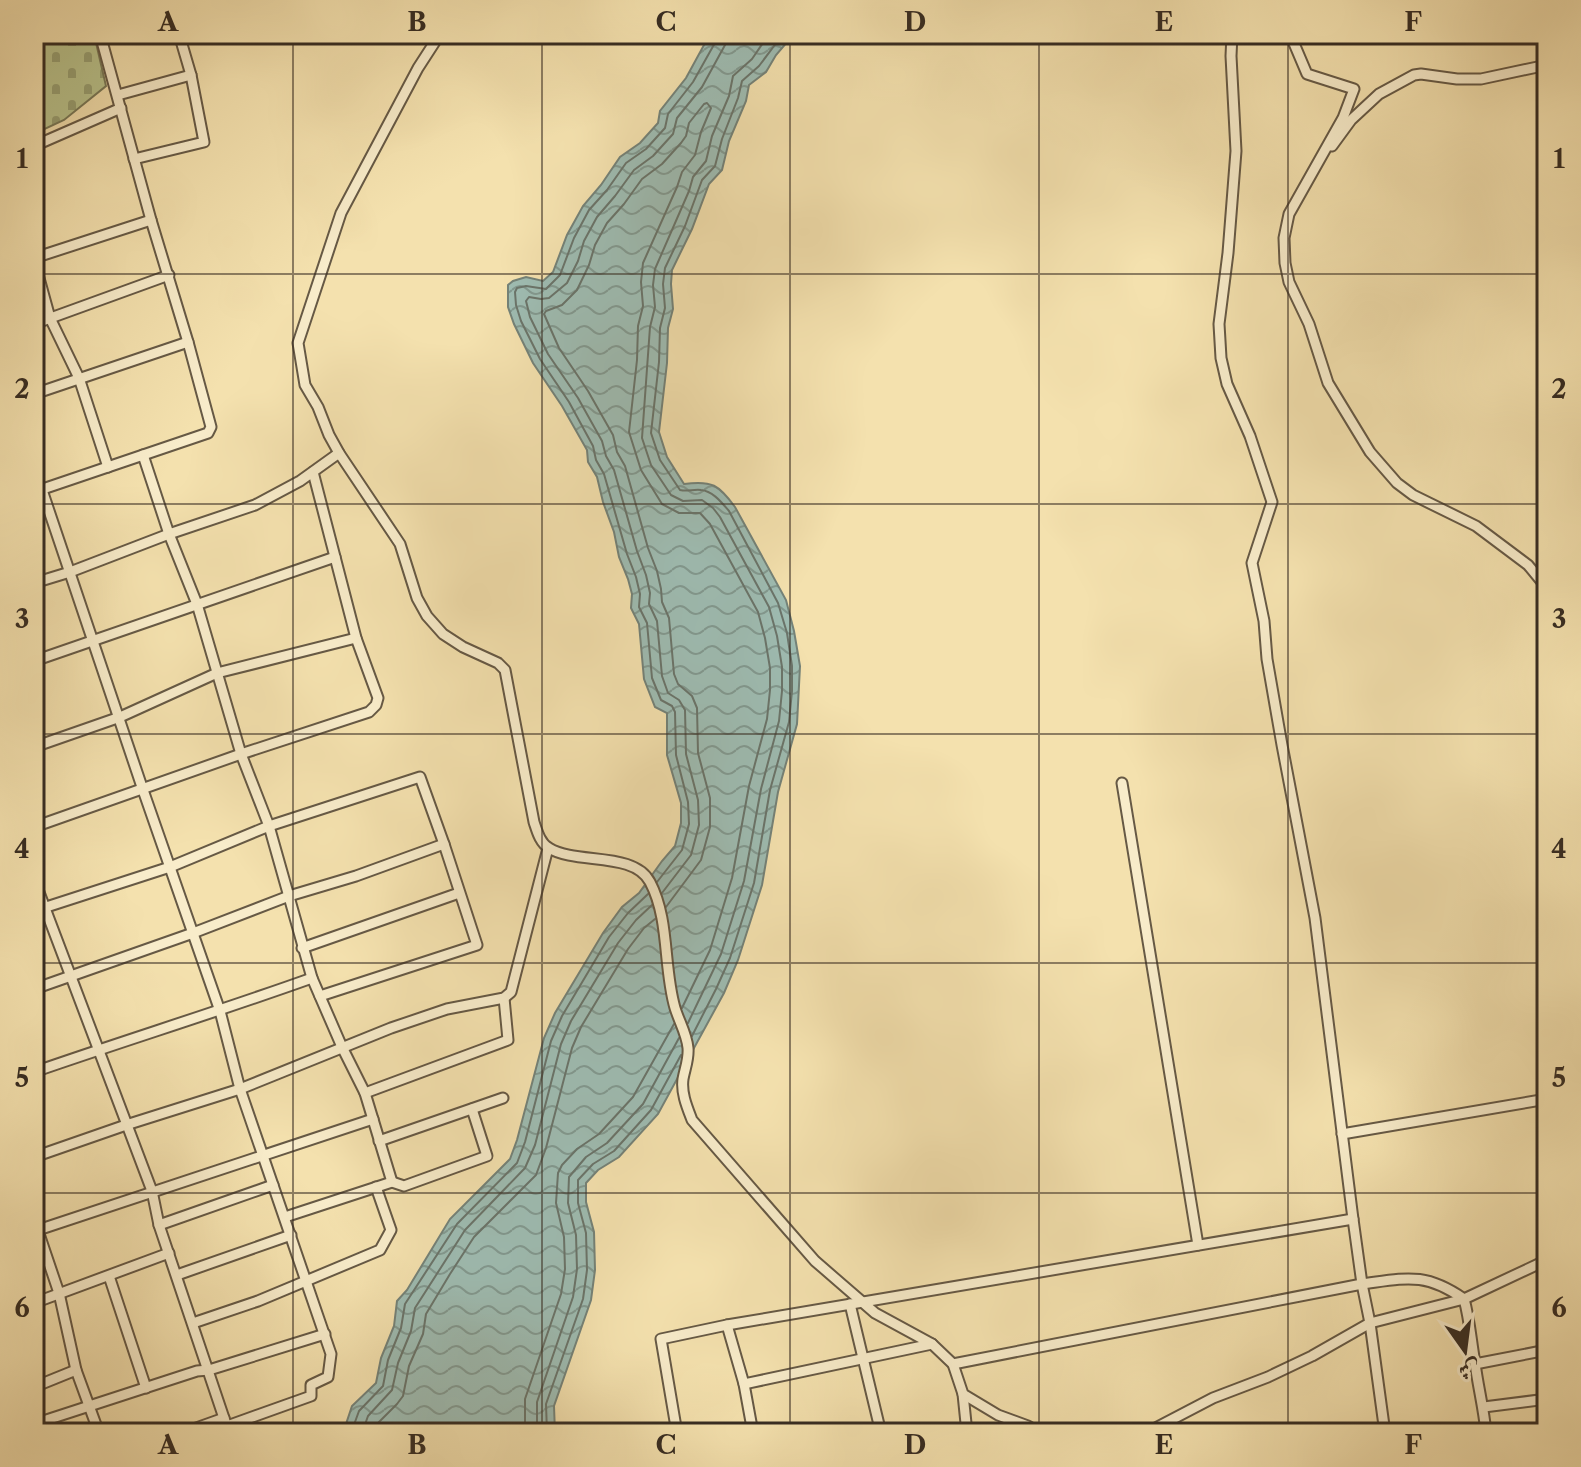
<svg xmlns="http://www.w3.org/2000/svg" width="1581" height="1467" font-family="'Libre Caslon Text',Amiri,serif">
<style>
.cemetery{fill:url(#cemetery-stones);stroke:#787857;stroke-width:2}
.water{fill:url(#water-waves);stroke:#748278;stroke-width:2}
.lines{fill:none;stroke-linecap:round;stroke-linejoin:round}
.shore{stroke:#6a746a;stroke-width:2}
.street-casing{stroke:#665945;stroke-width:13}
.street{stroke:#f8ecca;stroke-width:9}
.grid{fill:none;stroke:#362c22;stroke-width:2;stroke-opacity:0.55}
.neatline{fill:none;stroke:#362c22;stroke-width:3}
.grid-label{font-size:26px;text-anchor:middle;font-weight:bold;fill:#362c22}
</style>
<defs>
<pattern id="cemetery-stones" width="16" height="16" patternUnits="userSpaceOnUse" patternTransform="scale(2)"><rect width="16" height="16" fill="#b9c38c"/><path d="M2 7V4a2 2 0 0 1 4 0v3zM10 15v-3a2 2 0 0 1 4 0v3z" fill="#979f72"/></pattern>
<pattern id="water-waves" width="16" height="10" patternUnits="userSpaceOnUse" patternTransform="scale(2)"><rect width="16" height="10" fill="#9ebcb2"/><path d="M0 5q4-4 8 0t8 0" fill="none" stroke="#829990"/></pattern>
</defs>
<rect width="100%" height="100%" fill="#f4e1ae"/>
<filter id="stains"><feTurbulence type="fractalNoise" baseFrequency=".0025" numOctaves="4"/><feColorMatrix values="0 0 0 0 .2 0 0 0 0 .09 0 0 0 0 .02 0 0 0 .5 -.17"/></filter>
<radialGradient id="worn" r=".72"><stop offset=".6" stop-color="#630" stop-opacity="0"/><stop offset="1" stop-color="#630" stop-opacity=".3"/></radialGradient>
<path class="cemetery" d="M34,34h60l12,52 -42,34 -30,14z"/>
<path class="water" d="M710,34h84l-18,21 -10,17 -17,13 -3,16 -17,40 -7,29 -13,14 -17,45 -20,41 -1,14 2,25 -5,19 -1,35 -8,69 8,25 17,27c28,-4 35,1 51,23l51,93 8,31 6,35 -3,58 -19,68 -16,93 -24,75 -14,33 -66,121 -39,43 -21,13 -12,13v19l8,30 1,38 -4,30 -37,106 1,27h-212l9,-27 24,-23 5,-25 13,-32 3,-25 10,-11 43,-71 60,-60 7,-19 27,-102 11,-25 48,-80 19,-26 17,-14 23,-32 13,-15 6,-23v-20l-14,-48v-42l-12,-6 -11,-28 -5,-55 -8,-16 1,-14 -4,-15 -9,-22 -5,-25 -11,-30 -6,-25 -9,-15 -1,-12 -25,-44 -29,-43 -19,-39 -6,-17v-22l5,-4 13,-4 17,4 10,-9 14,-37 16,-29 18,-21 19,-28 20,-14 18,-20 2,-12 26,-33z"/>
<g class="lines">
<g class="shore">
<path d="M657,882l25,-32 7,-26 -1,-22 -12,-47 -1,-43 -3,-6 -11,-6 -9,-22 -5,-55 -8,-16 1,-13 -4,-17 -9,-23 -23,-80 -8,-14 -3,-14 -24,-44 -29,-43 -19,-38 -5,-16 -1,-13 2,-4 9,-2 20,3 14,-14 14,-37 15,-28 18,-20 19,-27 20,-14 19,-21 3,-14 25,-32 23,-41 1,-7"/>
<path d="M662,893l29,-38 8,-30 -1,-25 -12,-46 -1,-44 -6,-10 -11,-7 -6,-17 -5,-55 -8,-17 1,-11 -4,-18 -9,-24 -23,-81 -8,-14 -4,-15 -24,-43 -30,-44 -18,-37 -4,-16 3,-4 12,2 8,-1 18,-15 11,-22 6,-20 13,-24 18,-21 19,-26 19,-14 20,-22 4,-16 25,-31 23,-42 2,-11"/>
<path d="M666,907l35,-47 9,-33v-29l-12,-45 -1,-45 -5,-12 -14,-12 -4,-10 -5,-56 -7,-16 -1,-13 -4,-18 -9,-23 -23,-82 -8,-14 -4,-17 -25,-44 -29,-43 -15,-34 2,-3 16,-6 15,-15 12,-25 6,-20 12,-22 17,-19 18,-25 20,-15 19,-21 5,-7 3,-13 15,-19 3,-1 4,5 -10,24 -6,23 -13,17 -5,15 -34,76 -2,19 2,24 -5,20 -1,34 -8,72 12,38 21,34 17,9h21l10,11 48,88 7,26 5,30v22l-3,29 -18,67 -17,92 -22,72 -28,58"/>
<path d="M688,1023l33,-69 23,-73 17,-92 18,-68 3,-30v-24l-5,-31 -8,-29 -49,-90 -7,-9 -11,-8 -19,1 -12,-6 -20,-30 -9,-27 8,-111 5,-20 -2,-22 2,-16 34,-78 4,-14 13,-16 6,-25 17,-40 4,-20 19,-17 17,-25"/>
<path d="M692,1036l24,-47 14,-31 24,-75 16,-93 19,-68 3,-31v-25l-5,-33 -9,-30 -49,-92c-7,-8 -16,-20 -28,-21 -8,-1 -13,2 -21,0l-20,-30 -9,-27 8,-71 1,-34 5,-20 -2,-24 2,-16 20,-42 17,-46 13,-14 7,-27 16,-41 4,-17 17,-15 24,-32"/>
<path d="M351,1433l8,-22 24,-25 5,-26 13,-32 4,-24 52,-80 60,-61 8,-21 26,-101 11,-25 47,-79 19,-24 20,-19"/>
<path d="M362,1433l6,-17 24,-26 6,-27 13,-32 4,-23 50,-78 60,-62 10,-23 26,-101 10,-23 47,-78 18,-23 16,-15"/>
<path d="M374,1433l4,-10 19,-19 6,-8 6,-30 14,-32 3,-20 24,-40 24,-37 62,-62 10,-27 26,-100 9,-21 47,-78 16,-21 11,-9"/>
<path d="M525,1433v-34l36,-105 4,-25 -1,-32 -8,-34 2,-30 4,-8 15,-16 22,-15 34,-37 41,-73"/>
<path d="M537,1433v-31l36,-105 4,-28 -1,-34 -8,-32 1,-26 17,-20 21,-14 36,-39 36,-66"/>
<path d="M547,1433l-1,-29 37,-105 4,-29 -1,-37 -8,-30v-23l15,-16 21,-13 37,-41 30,-55"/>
</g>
<defs>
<g id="street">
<path d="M440,34l-22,34 -77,145 -43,130 7,42 13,22 11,28 10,18 61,91 17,54 10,18 16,18 20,13 35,16 7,7 29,152c3,9 6,21 15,26 27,17 85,3 101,34 20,38 13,85 25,126 4,13 12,27 13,40 1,11 -3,20 -5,31 -2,14 4,28 9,41l123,141 60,52 57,31 21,20 10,30 35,21 30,11 12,7"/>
<path d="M1232,34l-1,22 5,95 -8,102 -9,71 2,34 6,26 23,52 22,66 -20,61 12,58 3,38 15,86 33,173 38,301 9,65 8,39 15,110"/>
<path d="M1290,34l17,40 47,15 -11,29 -54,96 -5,24 1,25 4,19 20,42 19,59 42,69 27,31 16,12 63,31 52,39 19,23"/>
<path d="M118,95l73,-20"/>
<path d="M34,146l87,-38"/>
<path d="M1332,146l19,-26 28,-26 35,-19 7,-1 36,5h24l66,-14"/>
<path d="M134,159l70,-17 -13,-67 -12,-41"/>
<path d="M34,258l117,-38"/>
<path d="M34,260l16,58 29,60 29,89"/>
<path d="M34,324l135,-49"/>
<path d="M34,394l154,-52"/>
<path d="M143,455l26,79 28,70 44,150 28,72 43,152 30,69 23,46 27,89"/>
<path d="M42,490l101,300 77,221 20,78 91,265 -3,23 -17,8v11l-84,30"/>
<path d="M34,492l174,-59 3,-6 -23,-85 -37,-122 -51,-186"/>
<path d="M34,583l36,-11 99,-38 86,-29 45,-24 39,-28"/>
<path d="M34,661l301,-104"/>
<path d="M34,747l86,-30 97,-44 139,-35"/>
<path d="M1122,783l76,462"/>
<path d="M34,827l207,-73 128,-42 7,-7 2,-7 -22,-60 -43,-166"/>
<path d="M34,879l118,312 7,34 70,208"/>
<path d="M34,911l136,-44 99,-41 151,-49 24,67 33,101 -157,51"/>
<path d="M302,948l157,-55"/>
<path d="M34,989l159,-56 96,-37 67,-20 88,-32"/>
<path d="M34,1072c92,-32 186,-61 278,-94"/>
<path d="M365,1093l143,-53 -4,-42"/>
<path d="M1342,1134l205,-35"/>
<path d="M379,1141l124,-43"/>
<path d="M34,1157l92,-32 114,-36 151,-61 56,-19 57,-11 7,-6 37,-144"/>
<path d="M285,1217l107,-35 12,4 83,-30 -15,-47"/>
<path d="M34,1219l25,74 17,77 23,63"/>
<path d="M159,1225l114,-40"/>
<path d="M38,1230l335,-111"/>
<path d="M177,1275l114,-40"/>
<path d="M109,1276l37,112"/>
<path d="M34,1303l135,-50"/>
<path d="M850,1304l31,129"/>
<path d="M193,1323l65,-22 122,-51 11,-20 -15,-43"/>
<path d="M727,1325l17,59 9,49"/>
<path d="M953,1364l409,-80c45,-6 63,-12 102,15 6,22 7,42 11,64 3,24 9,46 11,70"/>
<path d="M1475,1364l72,-14"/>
<path d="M744,1384l188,-40"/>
<path d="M34,1387l42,-17"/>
<path d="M963,1394l4,39"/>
<path d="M1484,1407l63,-8"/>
<path d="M34,1424l163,-53 12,-1 116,-36"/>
<path d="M182,1433l42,-15"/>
<path d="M677,1433l-16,-94 66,-14 626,-106"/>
<path d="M1146,1433l67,-35 55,-21 44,-21 58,-33 94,-24 83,-39"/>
</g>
</defs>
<use href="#street" class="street-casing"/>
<use href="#street" class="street"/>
</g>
<path class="grid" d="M293,34v1399M542,34v1399M790,34v1399M1039,34v1399M1288,34v1399M34,274h1513M34,504h1513M34,734h1513M34,963h1513M34,1193h1513"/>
<rect width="1581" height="1467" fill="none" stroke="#f4e1ae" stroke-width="88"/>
<g transform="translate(1465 1351) rotate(166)" stroke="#f8ecca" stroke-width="6" paint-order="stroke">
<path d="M0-6L14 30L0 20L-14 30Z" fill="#362c22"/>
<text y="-12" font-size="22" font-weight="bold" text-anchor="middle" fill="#362c22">ش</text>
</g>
<rect x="44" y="44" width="1493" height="1379" class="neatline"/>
<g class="grid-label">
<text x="168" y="31">A</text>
<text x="417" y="31">B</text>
<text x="666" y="31">C</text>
<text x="915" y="31">D</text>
<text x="1164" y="31">E</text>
<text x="1413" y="31">F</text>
<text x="22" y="168">1</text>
<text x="1559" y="168">1</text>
<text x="22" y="398">2</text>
<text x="1559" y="398">2</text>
<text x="22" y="628">3</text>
<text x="1559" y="628">3</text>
<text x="22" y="858">4</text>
<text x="1559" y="858">4</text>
<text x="22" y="1087">5</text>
<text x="1559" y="1087">5</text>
<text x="22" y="1317">6</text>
<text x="1559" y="1317">6</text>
<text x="168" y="1454">A</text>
<text x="417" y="1454">B</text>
<text x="666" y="1454">C</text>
<text x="915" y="1454">D</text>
<text x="1164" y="1454">E</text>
<text x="1413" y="1454">F</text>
</g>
<rect width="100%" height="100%" filter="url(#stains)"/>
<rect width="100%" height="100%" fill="url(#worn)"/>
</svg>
